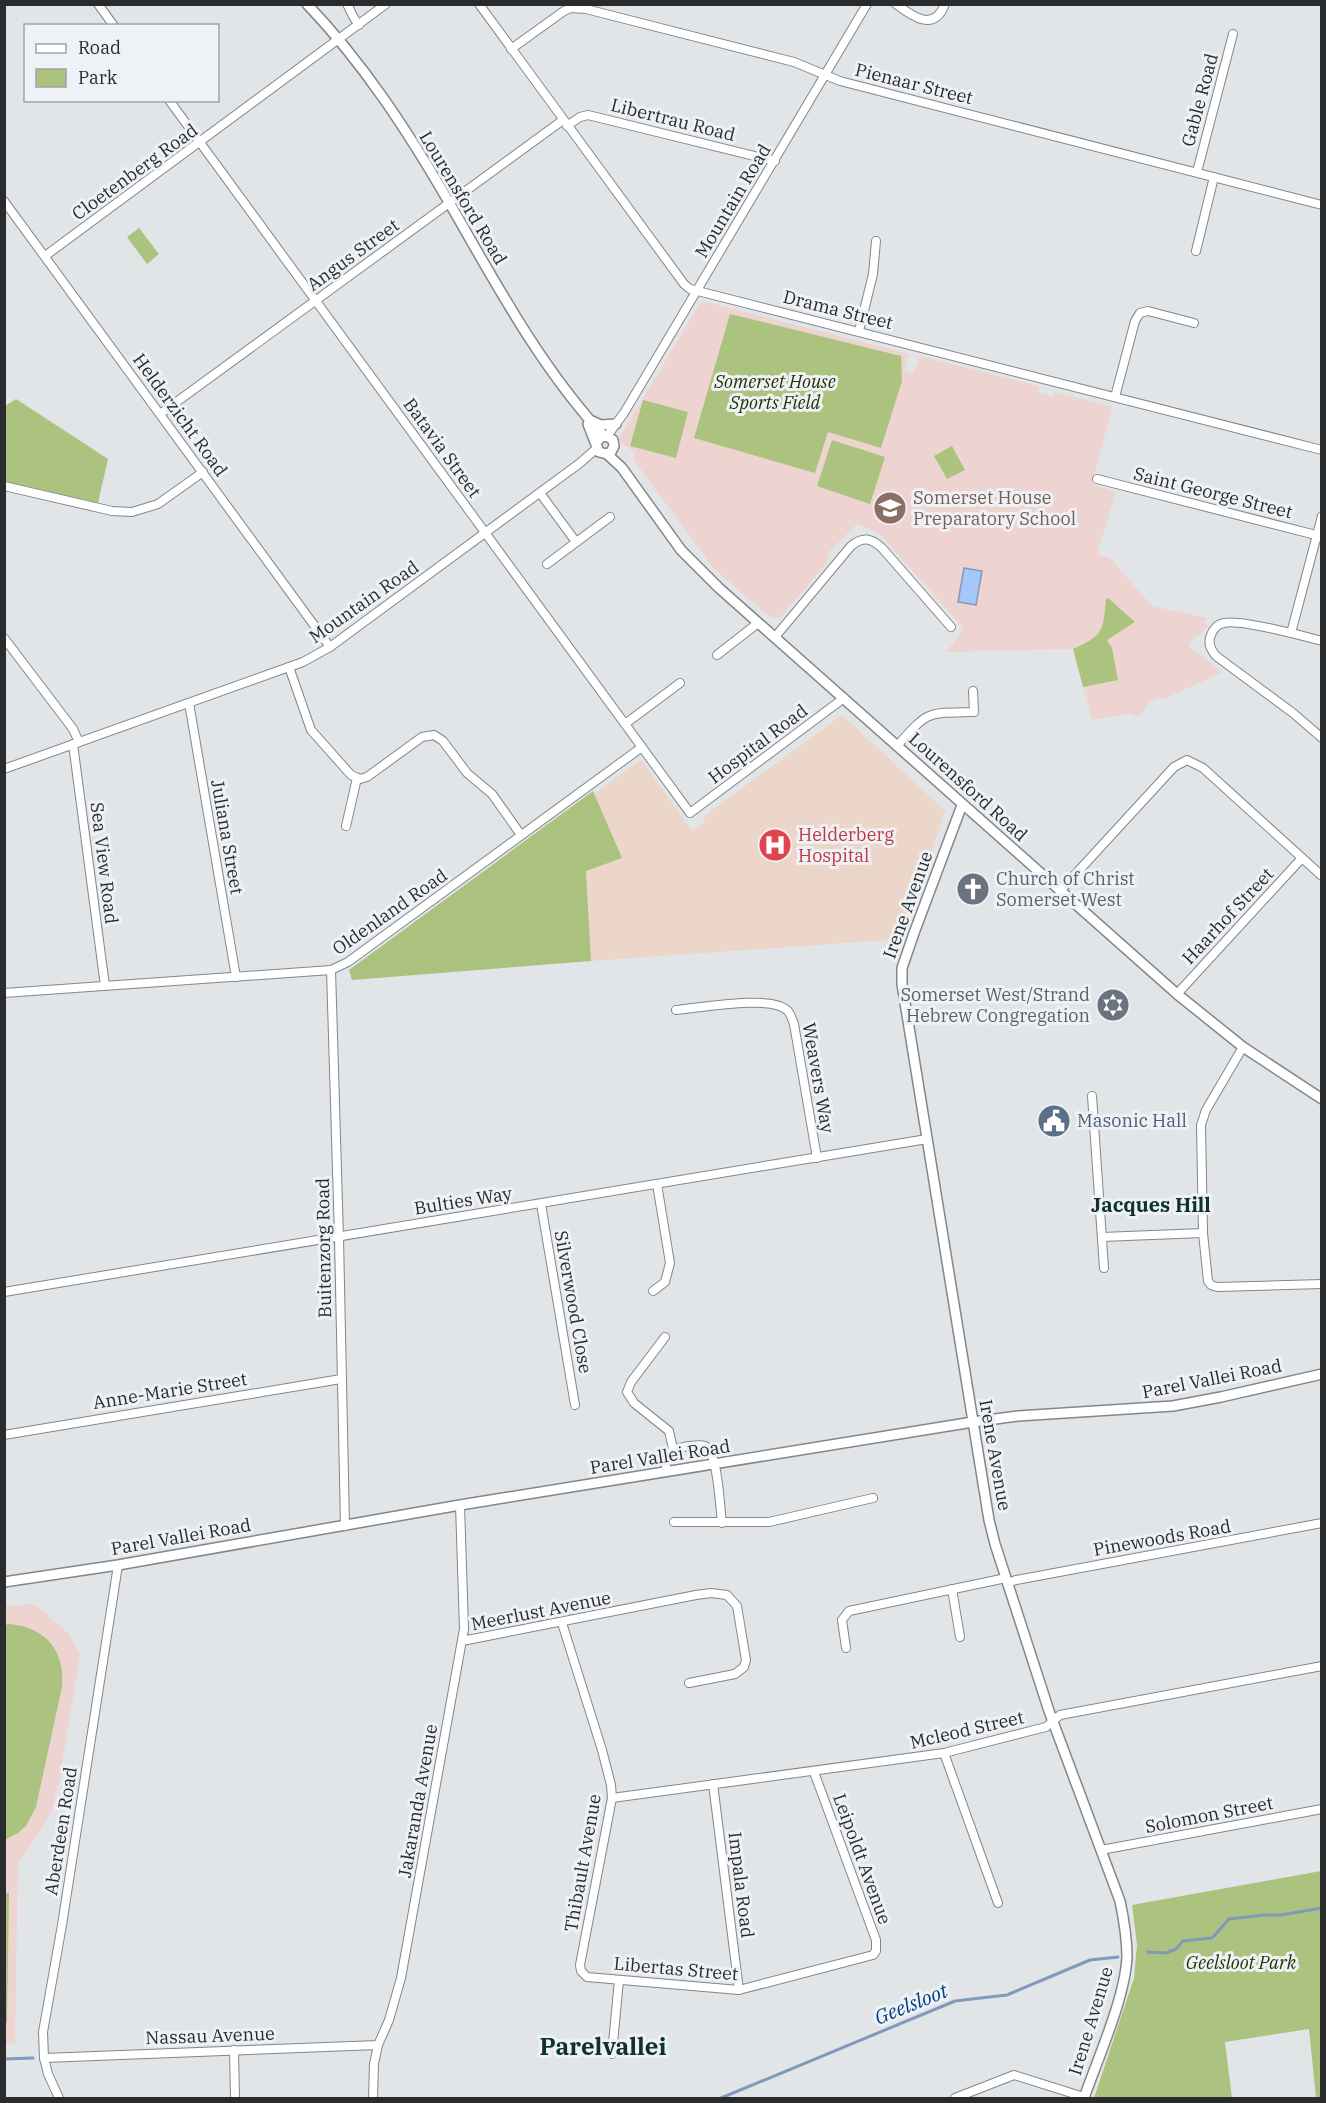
<svg xmlns="http://www.w3.org/2000/svg" width="1326" height="2103" font-family="'IBM Plex Serif',serif">
<style>
.education{fill:#eed4d0}
.medical{fill:#ecd6c9}
.green{fill:#abc37e}
.forest{fill:#aac27d}
.water{fill:#a6c8f8;stroke:#8199bb;stroke-width:1.5}
.lines{fill:none;stroke-linecap:round;stroke-linejoin:round}
.stream{stroke:#8199bb;stroke-width:3}
.minor-casing{stroke:#83868a;stroke-width:10}
.tertiary-casing{stroke:#83868a;stroke-width:12}
.minor{stroke:#fff;stroke-width:8}
.tertiary{stroke:#fff;stroke-width:9}
.labels{text-anchor:middle;stroke-width:6;stroke-linejoin:round;paint-order:stroke}
.street-label{font-size:18px;fill:#2a2b2d;stroke:#eef2f6}
.park-label{font-size:18px;font-style:italic;fill:#253300;stroke:#eef2f6}
.education-label{font-size:18px;fill:#785e54;stroke:#eef2f6;text-anchor:start}
.health-label{font-size:18px;fill:#be3a42;stroke:#eef2f6;text-anchor:start}
.worship-label{font-size:18px;fill:#5b616d;stroke:#eef2f6;text-anchor:start}
.service-label{font-size:18px;fill:#4e5e75;stroke:#eef2f6;text-anchor:start}
.neighbourhood-label{font-size:20px;font-weight:bold;fill:#0f322f;stroke:#eef2f6}
.water-label{font-size:20px;font-style:italic;fill:#003b7e;stroke:#eef2f6}
.district-label{font-size:24px;font-weight:bold;fill:#0f322f;stroke:#eef2f6}
</style>
<rect width="100%" height="100%" fill="#e1e5e8"/>
<g class="education">
<path d="M707,302l202,52 -5,17 9,3 7,-18 119,30 -1,6 15,4 2,-4 57,15 -20,77 24,8 -19,62 13,4 42,48 55,12 -3,5 4,3 -8,9 -7,4 -4,6 1,3 33,24 -61,28 -2,-2 -9,3 -10,14 -8,1 -1,-3 -40,7 -19,-71 -127,3 18,-23 -84,-95 -23,-10 -30,30 3,5 -50,59 -10,-1 -56,-48 -81,-110 2,-6 -17,-13 82,-137z"/>
<path d="M32,1604l5,2 32,28 11,21 -21,128 -8,30 -33,51 -3,179 -10,1v-438z"/>
</g>
<path class="medical" d="M842,715l103,96 -42,128 -312,22 -5,-91 36,-12 -28,-64 47,-34 51,71 13,-9 -1,-6z"/>
<g class="green">
<path d="M139,228l20,26 -12,10 -20,-27z"/>
<path d="M730,314l171,42 1,25 -21,67 -53,-16 -13,41 -121,-35z"/>
<path d="M16,399l92,60 -10,44 -93,-21v-76z"/>
<path d="M643,400l45,12 -12,46 -46,-12z"/>
<path d="M832,440l53,17 -15,47 -53,-18z"/>
<path d="M952,446l13,24 -18,9 -13,-23z"/>
<path d="M1108,598l27,24 -28,18 5,8 6,32 -35,7 -10,-38c31,-14 30,-18 33,-50z"/>
<path d="M10,1624c36,4 55,26 52,63l-26,120 -10,19 -8,7 -13,7 -1,-215z"/>
<path d="M1321,1871v227h-5l-7,-69 -84,13 7,56h-138l40,-120 3,-33 -5,-40z"/>
<path d="M5,1893h4l-2,130h-3z"/>
</g>
<path class="forest" d="M593,791l29,67 -36,13 5,90 -239,19 -3,-10z"/>
<path class="water" d="M964,568l18,3 -6,34 -18,-3z"/>
<g class="lines">
<g class="stream">
<path d="M1148,1952l18,1 10,-4 7,-8 29,-3 17,-19 35,-4h17l41,-7"/>
<path d="M4,2059l29,-1"/>
<path d="M721,2098l234,-97 52,-6 83,-35 28,-3"/>
</g>
<defs>
<g id="minor">
<path d="M98,4l16,22"/>
<path d="M347,4l7,14 5,7"/>
<path d="M479,4l205,280 6,5 632,161"/>
<path d="M896,4c16,12 38,29 49,0"/>
<path d="M511,49l53,-38 7,-3 15,1 208,53 46,19 482,124"/>
<path d="M169,100l521,713 154,-115"/>
<path d="M567,126l13,-9 8,-2 187,46"/>
<path d="M1197,172l36,-138"/>
<path d="M4,201l326,446"/>
<path d="M1196,251l18,-74"/>
<path d="M45,256l341,-252"/>
<path d="M859,331l14,-57 3,-33"/>
<path d="M1115,397l20,-76 5,-8 8,-2 46,12"/>
<path d="M160,414l403,-294"/>
<path d="M607,436l17,-23 243,-409"/>
<path d="M1097,479l215,55 10,4"/>
<path d="M4,486l108,25 20,1 26,-8 45,-32"/>
<path d="M540,493l36,49"/>
<path d="M547,564l63,-47"/>
<path d="M1291,633l31,-117"/>
<path d="M775,637l76,-91c12,-10 20,-8 31,2l69,79"/>
<path d="M4,638l69,91 6,13"/>
<path d="M1322,641c-18,-5 -83,-22 -98,-18 -6,1 -11,6 -13,12 -4,8 0,15 5,21l77,57 29,25"/>
<path d="M717,655l41,-32"/>
<path d="M289,667l22,63 40,45 9,4 7,-2 55,-40 12,-2 9,6 24,32 25,21 29,41"/>
<path d="M189,703l47,274"/>
<path d="M625,724l55,-41"/>
<path d="M73,744l32,242"/>
<path d="M897,746c32,-36 29,-33 77,-34l-1,-21"/>
<path d="M4,769l285,-102 14,-5 27,-15 250,-184 17,-15"/>
<path d="M346,826l11,-48"/>
<path d="M1060,891l114,-124 13,-7 16,8 119,108"/>
<path d="M331,970l8,267 6,289"/>
<path d="M4,993l327,-23 17,-8 294,-215"/>
<path d="M1177,994l125,-136"/>
<path d="M676,1010c24,-2 96,-16 112,1 3,4 4,8 6,13l23,134"/>
<path d="M1243,1047l-37,63 -5,15 2,108 5,48 3,4 6,2 105,-3"/>
<path d="M1092,1096l12,172"/>
<path d="M541,1204l34,201"/>
<path d="M1102,1237l101,-4"/>
<path d="M653,1291l12,-9 5,-19 -13,-79"/>
<path d="M4,1292l923,-153"/>
<path d="M665,1337l-34,45 -4,10 7,11 35,28 4,18c8,-1 24,-6 32,-3 13,5 15,63 17,77"/>
<path d="M4,1435l337,-56"/>
<path d="M666,1472v-9l7,-14"/>
<path d="M674,1522h95l104,-24"/>
<path d="M1007,1583l9,-3 306,-57"/>
<path d="M952,1589l8,48"/>
<path d="M562,1623l40,127 9,35 1,13 -32,167 1,6 6,6 152,13 134,-35 3,-4v-11l-62,-168"/>
<path d="M462,1641l234,-46 15,-2 16,2 10,11 9,54 -2,7 -9,7 -46,9"/>
<path d="M846,1648l-4,-28 7,-9 157,-33"/>
<path d="M944,1753l54,150"/>
<path d="M713,1784l26,206"/>
<path d="M612,1798l332,-45 102,-26 14,-12 262,-49"/>
<path d="M1101,1850l221,-41"/>
<path d="M234,2050l1,48"/>
<path d="M612,2054l7,-74"/>
<path d="M44,2058l334,-13"/>
<path d="M59,2098l-11,-24 -4,-16 -1,-26 19,-107 56,-360"/>
<path d="M373,2098l1,-34 4,-19 11,-25 12,-42 63,-349 -4,-124"/>
<path d="M955,2098l59,-23 70,22"/>
</g>
<g id="tertiary">
<path d="M307,4c57,60 102,129 143,200 46,80 91,164 154,232"/>
<path d="M592,421l9,4 15,-1"/>
<path d="M588,424l11,28 8,2 4,-2 3,-6 -1,-6 -6,-4 -6,1 -4,5"/>
<path d="M607,454l15,14 59,82 38,38 458,406 66,53 79,52"/>
<path d="M962,805l-48,128 -12,35v16l87,536 6,24 54,167 71,190c4,19 7,37 7,56 -2,41 -29,101 -43,141"/>
<path d="M4,1582l114,-17 342,-60 513,-83 45,-6 155,-10 48,-9 101,-23"/>
</g>
</defs>
<use href="#minor" class="minor-casing"/>
<use href="#tertiary" class="tertiary-casing"/>
<use href="#minor" class="minor"/>
<use href="#tertiary" class="tertiary"/>
</g>
<defs>
<symbol id="school-disc" viewBox="-11 -11 22 22"><circle r="9.5" fill="#8d6e63" stroke="#eef2f6"/><path d="M0-5L7-2L0 1L-7-2ZM-4 1L0 2.5L4 1V4Q0 6-4 4Z" fill="#fff"/></symbol>
<symbol id="hospital-disc" viewBox="-11 -11 22 22"><circle r="9.5" fill="#e0444e" stroke="#eef2f6"/><path d="M-5-5h3v3.5h4V-5h3V5h-3V1.5h-4V5h-3Z" fill="#fff"/></symbol>
<symbol id="church-disc" viewBox="-11 -11 22 22"><circle r="9.5" fill="#6b7280" stroke="#eef2f6"/><path d="M-1.2-6h2.4v3.5h3.3v2.4h-3.3V6h-2.4V-.1h-3.3v-2.4h3.3Z" fill="#fff"/></symbol>
<symbol id="synagogue-disc" viewBox="-11 -11 22 22"><circle r="9.5" fill="#6b7280" stroke="#eef2f6"/><path d="M0-6.5L5.6 3.2H-5.6ZM0 6.5L5.6-3.2H-5.6Z" fill="#fff"/></symbol>
<symbol id="civic-disc" viewBox="-11 -11 22 22"><circle r="9.5" fill="#5c6f8a" stroke="#eef2f6"/><path d="M-.6-6.5H3V-4.5H.6V-3L4-1V1h2V6H-6V1h2V-1L-.6-3ZM-1.2 2.5V6h2.4V2.5Z" fill="#fff"/></symbol>
</defs>
<g fill-rule="evenodd">
<use href="#school-disc" x="871" y="489" width="38" height="38"/>
<use href="#hospital-disc" x="756" y="826" width="38" height="38"/>
<use href="#church-disc" x="954" y="870" width="38" height="38"/>
<use href="#synagogue-disc" x="1094" y="986" width="38" height="38"/>
<use href="#civic-disc" x="1035" y="1102" width="38" height="38"/>
</g>
<g class="labels">
<g class="street-label">
<text transform="translate(914 84) rotate(14)" y="6">Pienaar Street</text>
<text transform="translate(1200 100) rotate(-75)" y="6">Gable Road</text>
<text transform="translate(673 120) rotate(14)" y="6">Libertrau Road</text>
<text transform="translate(135 172) rotate(-36)" y="6">Cloetenberg Road</text>
<text transform="translate(463 198) rotate(59)" y="6">Lourensford Road</text>
<text transform="translate(733 201) rotate(-59)" y="6">Mountain Road</text>
<text transform="translate(353 255) rotate(-36)" y="6">Angus Street</text>
<text transform="translate(838 310) rotate(14)" y="6">Drama Street</text>
<text transform="translate(180 415) rotate(54)" y="6">Helderzicht Road</text>
<text transform="translate(442 448) rotate(54)" y="6">Batavia Street</text>
<text transform="translate(1213 493) rotate(14)" y="6">Saint George Street</text>
<text transform="translate(364 602) rotate(-35)" y="6">Mountain Road</text>
<text transform="translate(758 744) rotate(-37)" y="6">Hospital Road</text>
<text transform="translate(968 787) rotate(42)" y="6">Lourensford Road</text>
<text transform="translate(227 837) rotate(80)" y="6">Juliana Street</text>
<text transform="translate(104 863) rotate(83)" y="6">Sea View Road</text>
<text transform="translate(908 905) rotate(-70)" y="6">Irene Avenue</text>
<text transform="translate(390 912) rotate(-35)" y="6">Oldenland Road</text>
<text transform="translate(1228 916) rotate(-47)" y="6">Haarhof Street</text>
<text transform="translate(818 1078) rotate(80)" y="6">Weavers Way</text>
<text transform="translate(463 1201) rotate(-9)" y="6">Bulties Way</text>
<text transform="translate(324 1248) rotate(-91)" y="6">Buitenzorg Road</text>
<text transform="translate(573 1302) rotate(80)" y="6">Silverwood Close</text>
<text transform="translate(1212 1379) rotate(-11)" y="6">Parel Vallei Road</text>
<text transform="translate(170 1391) rotate(-9)" y="6">Anne-Marie Street</text>
<text transform="translate(995 1455) rotate(80)" y="6">Irene Avenue</text>
<text transform="translate(660 1457) rotate(-9)" y="6">Parel Vallei Road</text>
<text transform="translate(181 1537) rotate(-10)" y="6">Parel Vallei Road</text>
<text transform="translate(1162 1538) rotate(-10)" y="6">Pinewoods Road</text>
<text transform="translate(541 1611) rotate(-11)" y="6">Meerlust Avenue</text>
<text transform="translate(967 1730) rotate(-13)" y="6">Mcleod Street</text>
<text transform="translate(418 1801) rotate(-80)" y="6">Jakaranda Avenue</text>
<text transform="translate(1209 1815) rotate(-11)" y="6">Solomon Street</text>
<text transform="translate(61 1831) rotate(-81)" y="6">Aberdeen Road</text>
<text transform="translate(862 1859) rotate(70)" y="6">Leipoldt Avenue</text>
<text transform="translate(583 1863) rotate(-80)" y="6">Thibault Avenue</text>
<text transform="translate(741 1885) rotate(83)" y="6">Impala Road</text>
<text transform="translate(676 1969) rotate(5)" y="6">Libertas Street</text>
<text transform="translate(1091 2021) rotate(-73)" y="6">Irene Avenue</text>
<text transform="translate(210 2036) rotate(-2)" y="6">Nassau Avenue</text>
</g>
<g class="park-label">
<text x="775" y="388">Somerset House<tspan x="775" dy="21">Sports Field</tspan></text>
<text x="1241" y="1969">Geelsloot Park</text>
</g>
<g class="education-label">
<text x="913" y="504">Somerset House<tspan x="913" dy="21">Preparatory School</tspan></text>
</g>
<g class="health-label">
<text x="798" y="841">Helderberg<tspan x="798" dy="21">Hospital</tspan></text>
</g>
<g class="worship-label">
<text x="996" y="885">Church of Christ<tspan x="996" dy="21">Somerset West</tspan></text>
<text x="1090" y="1001" text-anchor="end">Somerset West/Strand<tspan x="1090" dy="21">Hebrew Congregation</tspan></text>
</g>
<g class="service-label">
<text x="1077" y="1127">Masonic Hall</text>
</g>
<g class="neighbourhood-label">
<text x="1151" y="1212">Jacques Hill</text>
</g>
<g class="water-label">
<text transform="translate(911 2004) rotate(-22)" y="7">Geelsloot</text>
</g>
<g class="district-label">
<text x="603" y="2055">Parelvallei</text>
</g>
</g>
<rect width="1326" height="2103" fill="none" stroke="#2a2b2d" stroke-width="12"/>
<rect x="24" y="24" width="195" height="78" fill="#eef2f6" stroke="#a0a2a6" stroke-width="1.5"/>
<rect x="36" y="44" width="30" height="9" fill="#ffffff" stroke="#a0a2a6" stroke-width="1.5"/>
<text x="78" y="54" font-size="18" fill="#2a2b2d">Road</text>
<rect x="36" y="69" width="30" height="18" fill="#abc37e" stroke="#a0a2a6" stroke-width="1.5"/>
<text x="78" y="84" font-size="18" fill="#2a2b2d">Park</text>
</svg>
